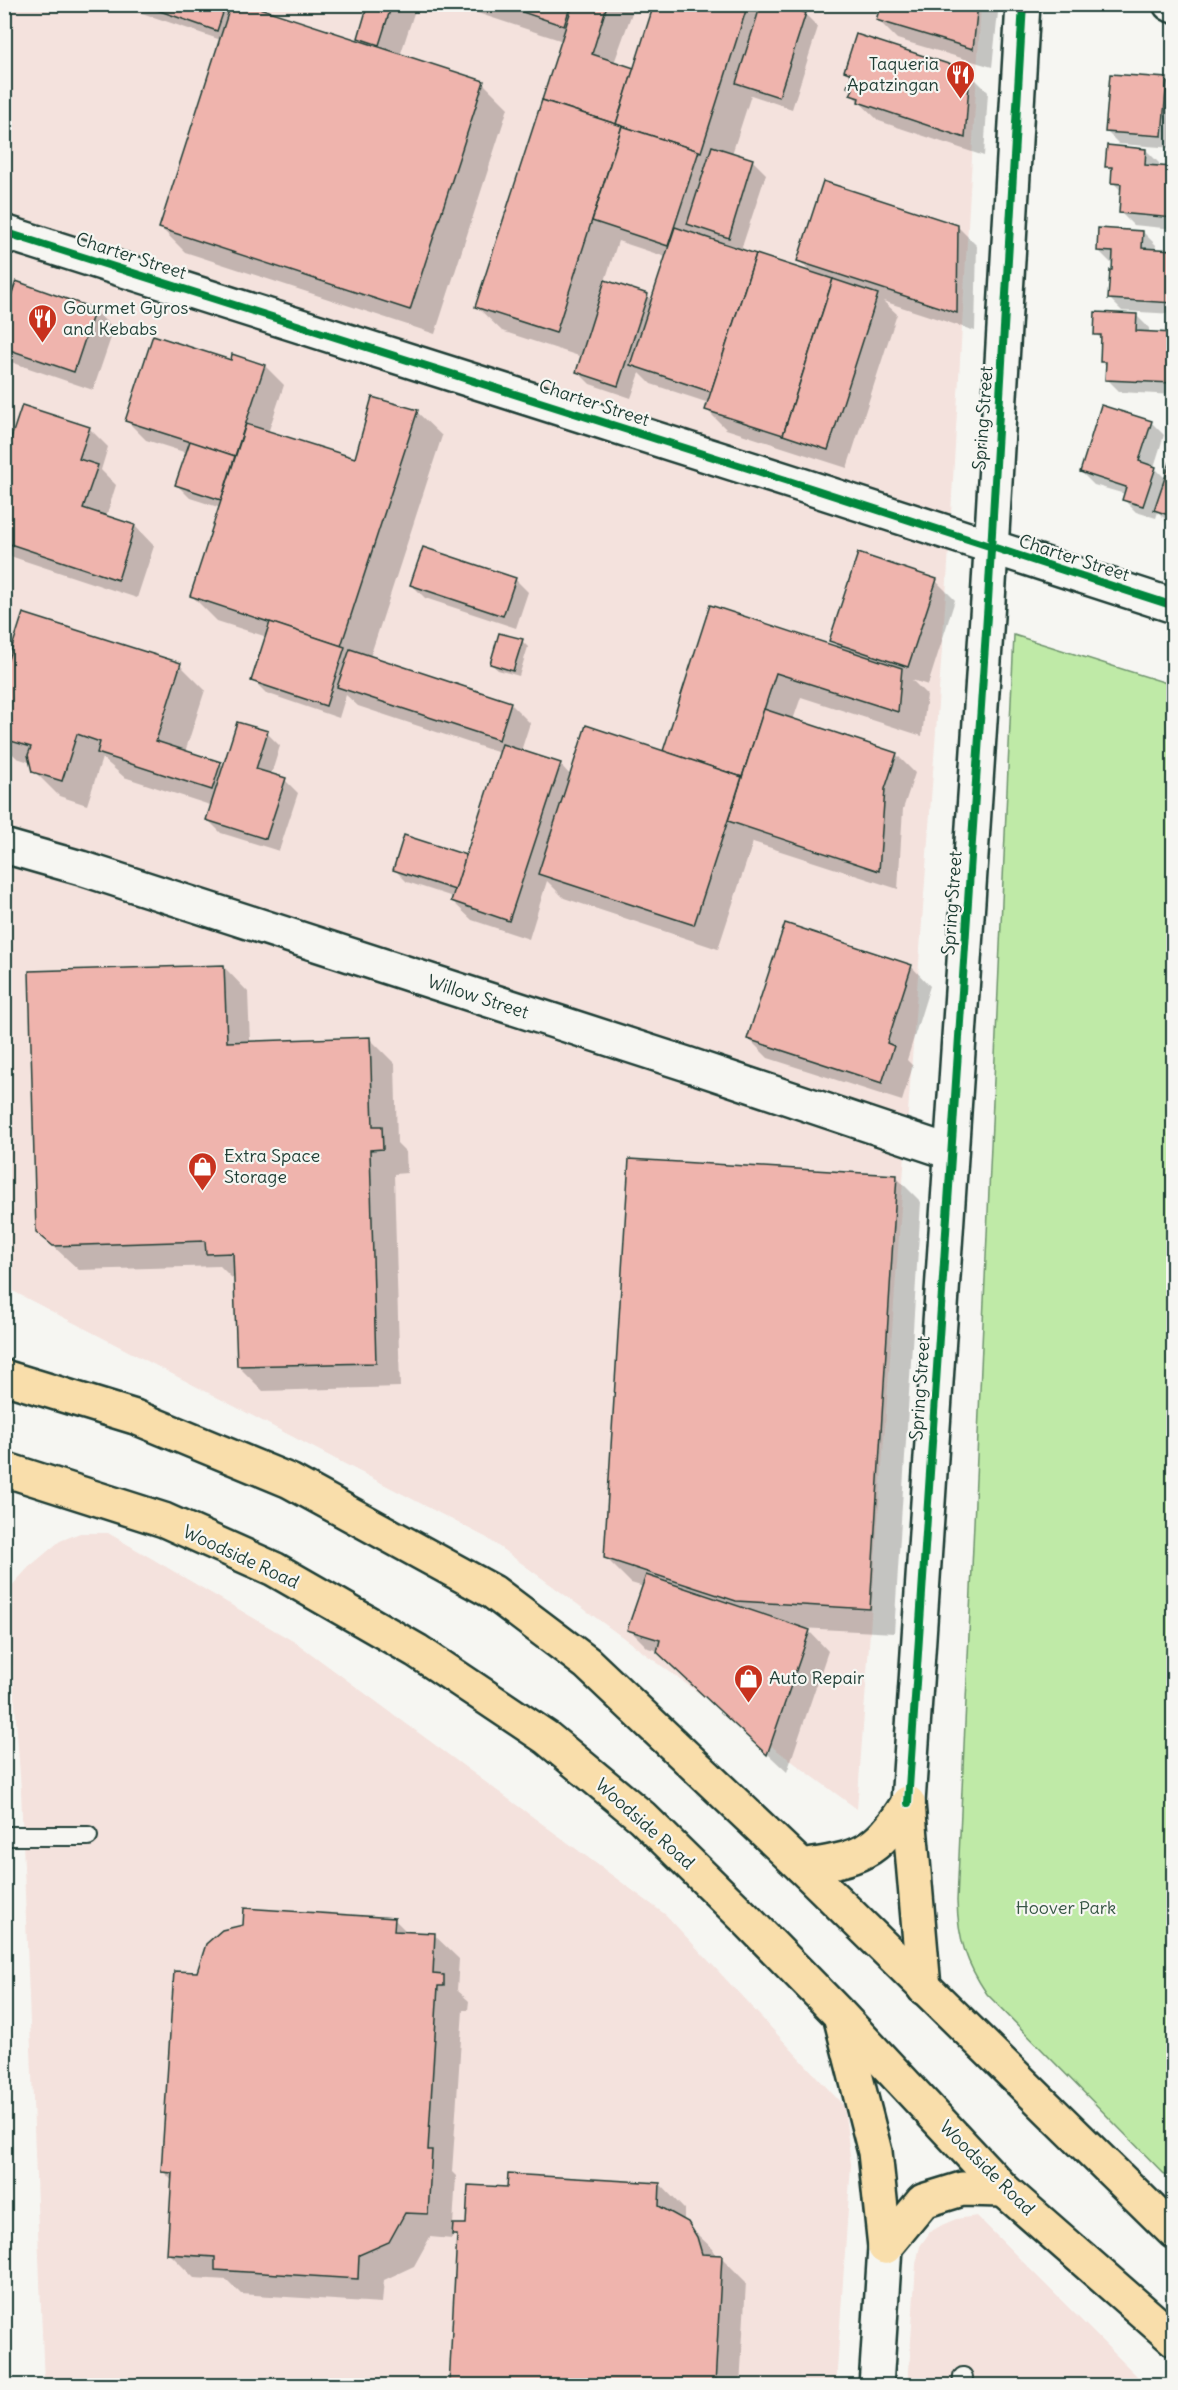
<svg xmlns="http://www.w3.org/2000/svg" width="1178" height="2390" font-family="Delius,sans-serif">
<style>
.built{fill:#f4e2dd}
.green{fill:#bfeaa7;stroke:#6f946e;stroke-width:1.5}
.shadow{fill:#0003;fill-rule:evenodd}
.building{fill:#efb4ad;stroke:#1f3d34;stroke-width:1.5}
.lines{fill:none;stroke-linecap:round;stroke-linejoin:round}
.lane-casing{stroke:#1f3d34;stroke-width:22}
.street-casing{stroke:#1f3d34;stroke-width:38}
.secondary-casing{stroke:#1f3d34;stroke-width:38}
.highway-casing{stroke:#1f3d34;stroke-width:38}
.lane{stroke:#f6f6f2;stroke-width:18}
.street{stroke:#f6f6f2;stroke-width:33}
.secondary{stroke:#f6f6f2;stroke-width:33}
.highway{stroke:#f9deab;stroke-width:33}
.cycleway-casing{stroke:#f6f6f2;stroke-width:11}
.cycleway{stroke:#00873e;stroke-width:8}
.labels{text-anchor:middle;stroke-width:4.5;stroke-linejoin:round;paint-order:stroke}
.poi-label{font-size:18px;fill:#1f3d34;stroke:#f6f6f2;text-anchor:start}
.street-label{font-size:18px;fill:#1f3d34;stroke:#f6f6f2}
.park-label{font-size:18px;fill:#375745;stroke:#f6f6f2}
</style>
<rect width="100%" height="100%" fill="#f6f6f2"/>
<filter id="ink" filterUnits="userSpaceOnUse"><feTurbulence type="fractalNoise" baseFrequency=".0167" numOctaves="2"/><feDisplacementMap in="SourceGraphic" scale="12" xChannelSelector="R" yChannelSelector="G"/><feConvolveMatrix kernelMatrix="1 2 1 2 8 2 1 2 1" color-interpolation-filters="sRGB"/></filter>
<g filter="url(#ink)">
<g class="built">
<path d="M4,5h977l-34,576 -90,1228 -370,-271 -482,-251z"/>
<path d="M80,1533h28l190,111 368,271 178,191 7,58 -15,221h-792l-23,-595 -14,-199 22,-24 31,-26z"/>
<path d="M977,2216l169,169 -238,1 8,-122 4,-18 10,-14 12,-7 14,-6z"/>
</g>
<path class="green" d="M1014,635l159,50v1498l-186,-189c-21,-31 -29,-56 -30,-93z"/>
<g class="shadow">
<path d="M132,4h111l123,41 -7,-7 10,-32 -2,-2h50l-17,52 83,27 25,25 -73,226 -250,-82 -25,-25 61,-187 -82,-28z"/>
<path d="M450,4h178l5,6 -19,53 21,8 21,-67h125l24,10 13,13 -26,82 -41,-14 -19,59 21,7 13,13 -25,76 71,24 -13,-14 158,-34 20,20 -2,85 -92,-30 14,13 -50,154 -121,-39 -19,-19 2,-7 -58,-19 -11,-11 -9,25 -41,-14 -13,-13 5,-14 -80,-26 -25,-24 86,-266zM618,241l48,16 -14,43 -5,-5 -42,-14z"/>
<path d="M882,4h117l-7,63 -95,-28 -20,-20z"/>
<path d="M845,71l124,2 19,19 -4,64 -105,-35 -27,-26 1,-4 -4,-4 3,-10z"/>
<path d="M1166,80l8,7v61l-55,-4 -13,-13z"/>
<path d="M1146,150l13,13v4l15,1v61l-41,-4 -13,-13 2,-20 -9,-10v-9l-6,-7z"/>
<path d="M1143,232l13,13 -1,6 19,1v62l-52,-3 -13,-13 5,-35h-3l-13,-13z"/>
<path d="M4,296l90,14 20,19 -21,61 -82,-28 -7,-6z"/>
<path d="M1136,315l13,13v5l25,1v61l-54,-3 -13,-13v-12l-6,-6 1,-21 -6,-6z"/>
<path d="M232,362l33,4 19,19 -16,48 88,27 61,-48 25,24 -72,221 140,46 20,20 -9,28 39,13 11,12 93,-23 47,-146 129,42 -9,-9 105,-59 19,19 -27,85 -16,-5 15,15 -5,41 -121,-39 -8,23 103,34 19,19 -12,36 -5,80 -145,-47 -35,107 -154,-51 -17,-17 -18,58 -57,-19 -20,-19 1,-4 -46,-15 -13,-13 72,-12 34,-104 -142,-47 -12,-11 -7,23 -73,-25 -13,-13 14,-43 -50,-16 -25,-25 29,-88 -31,-10 -13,-13 10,-32 -41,-13 -19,-19z"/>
<path d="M1151,422l13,13 -10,32 12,12 8,-23v68l-5,-1 -11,-11 -2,6 -20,-6 -13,-13 2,-5 -31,-9 -13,-13z"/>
<path d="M89,428l19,19 -7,23 15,15 -10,32 29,9 19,20 -17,52 -133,-44v-90z"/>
<path d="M515,579l13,13 -12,36 -91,-30 -13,-13z"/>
<path d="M522,641l6,6 -9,29 -21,-6 -7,-6z"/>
<path d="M180,665l25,25 -20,62 35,11 5,5 42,-35 13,13 -9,29 14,5 13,13 -19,58 -58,-18 -13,-13 5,-14 -89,-29 -22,-19 -15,47 -28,-9 -25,-25 -2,-8 -15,-5 -13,-12v-69z"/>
<path d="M911,966l19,20 -23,74 6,6 -11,35 -134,-43 -19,-19z"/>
<path d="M224,967l24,25 2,51 120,-4 25,25 2,79 9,9 1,21 -13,1 6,213 -137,4 -25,-25 -3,-88h-3l-12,-12 -141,4 -41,-38z"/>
<path d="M896,1177l25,25 -27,431 -93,-5 8,3 19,20 -41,121 -129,-121 -10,-3 -19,-19 15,-42 -13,-4 -25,-25z"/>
<path d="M394,1919l14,14 26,2 25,24 -2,31 12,11 -1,9h-5l-11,162 4,4 -3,49 14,1 42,-37 151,-5 24,25v13l29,27 4,7 4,1 25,25 -6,104h-289l8,-147 -6,-6 -1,6 -22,-2 -16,29 -30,14 -2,23 -141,-9 -14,-14 -33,-2 -25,-25 4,-71 -10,-11 35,-197z"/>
</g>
<g class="building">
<path d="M140,4h86l-9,27z"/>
<path d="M231,4h16l237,77 -74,229 -251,-82z"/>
<path d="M392,4l-13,41 -21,-7 10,-34z"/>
<path d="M499,4h72l-7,22z"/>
<path d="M573,4h37l-3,1 -15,49 42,14 -18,56 -74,-24z"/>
<path d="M654,4h94l-47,148 -85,-28z"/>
<path d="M761,4h20l25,9 -27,84 -43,-14z"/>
<path d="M881,4h97l-5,45 -97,-29z"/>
<path d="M856,34l114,37 -5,67 -107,-36 1,-4 -9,-3 3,-6 -6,-2 5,-13 -8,-3z"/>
<path d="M1110,74l57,4 -5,58 -57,-4z"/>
<path d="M542,100l80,26 -66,207 -81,-26z"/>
<path d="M622,126l77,25 -31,95 -76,-25z"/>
<path d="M1107,145l39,4 -1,16 29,2v51l-55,-5 2,-29 -10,-1 1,-16h-7z"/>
<path d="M712,146l41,13 -24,79 -42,-14z"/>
<path d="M823,181l135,44 -1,88 -160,-52z"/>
<path d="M675,227l81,27 -45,138 -81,-27z"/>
<path d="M1098,228l45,3 -1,17 32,2v53l-66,-4 2,-29h2l1,-18 -16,-1z"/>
<path d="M756,254l77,25 -50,156 -78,-25z"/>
<path d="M833,279l45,15 -50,156 -45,-15z"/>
<path d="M605,280l43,14 -30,92 -42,-14z"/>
<path d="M16,281l79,28 -21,63 -70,-24v-54l7,2z"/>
<path d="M1095,312l42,2 -1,17 38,2 -1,50 -68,-3 1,-18h-6l1,-27h-7z"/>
<path d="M153,335l78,25 1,-6 33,11 -30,91 -110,-35z"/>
<path d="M372,397l46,13 -77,236 -151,-50 56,-172 109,34z"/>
<path d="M22,405l68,22 -11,32 19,6 -15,43 52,17 -17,55 -114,-38v-83z"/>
<path d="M1101,405l51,16 -13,40 17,6 -13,39 -21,-6 4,-13 -46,-15z"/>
<path d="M190,441l45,15 -14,44 -46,-15z"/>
<path d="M1174,451v66l-20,-7z"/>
<path d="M423,547l93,31 -13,38 -93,-31z"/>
<path d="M858,553l79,26 -29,88 -79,-26z"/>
<path d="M710,605l192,63 -4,44 -122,-39 -34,104 -79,-26z"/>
<path d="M23,613l158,50 -25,78 65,21 -9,28 -115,-37 3,-11 -23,-8 -15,47 -30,-9 -4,-17 3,-8 -27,-8v-67z"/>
<path d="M270,622l75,25 -19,59 -75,-25z"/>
<path d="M499,633l24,6 -10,32 -23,-7z"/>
<path d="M350,649l161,53 -12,38 -162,-53z"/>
<path d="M764,709l133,44 -12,36 -6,82 -151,-50z"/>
<path d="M237,722l31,9 -12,38 30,9 -20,61 -60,-19z"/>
<path d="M586,725l156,52 -48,148 -156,-51z"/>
<path d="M502,744l59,19 -52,158 -58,-20z"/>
<path d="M404,835l62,20 -11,35 -62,-20z"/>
<path d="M785,923l127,42 -25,78 7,3 -12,37 -135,-44z"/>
<path d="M224,965l3,77 143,-5 3,89h9l1,23 -13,1 6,213 -139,3 -4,-113 -27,1 -1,-13 -152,5 -17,-14 -7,-261z"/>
<path d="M629,1159l268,16 -27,434 -134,-8 -132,-43z"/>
<path d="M646,1575l164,55 -43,125 -110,-103 3,-12 -33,-10z"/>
<path d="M244,1908l151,10 -1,13 41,2 -2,41 11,1v11h-6l-10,164h4l-4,64 -23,-1 -16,29 -30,13 -1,24 -143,-9v-13l-48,-3 5,-81 -11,-1 13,-201 23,1 9,-28 16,-14 21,-5z"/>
<path d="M508,2174l152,9 -1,23 29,16 9,15 5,17 20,1 -7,131h-266l8,-151h-5l1,-11h13l2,-39 39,2z"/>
</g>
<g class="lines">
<defs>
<g id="lane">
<path d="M4,1836h84"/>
<path d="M962,2386l1,-9"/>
</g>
<g id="street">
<path d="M1170,4l4,2"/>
<path d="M4,846l77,22 606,196 263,88"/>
<path d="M908,1803l80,-1202 35,-597"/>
<path d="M876,2386l9,-139"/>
</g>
<path id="secondary" d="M4,232l791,251 379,123"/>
<g id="highway">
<path d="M4,1377l131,40 155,64 203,111 94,71 215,204 372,365"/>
<path d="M4,1469l160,51 110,49 143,82 130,87 95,79 104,102 94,96 164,175 170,149"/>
<path d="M908,1803l16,185"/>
<path d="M802,1867c57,-9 74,-12 106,-64"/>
<path d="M841,2019l34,133 10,95"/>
<path d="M885,2247l38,-46 39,-12 42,1"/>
</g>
</defs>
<use href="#lane" class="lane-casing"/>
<use href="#street" class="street-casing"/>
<use href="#secondary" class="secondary-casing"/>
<use href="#highway" class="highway-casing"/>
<use href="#lane" class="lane"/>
<use href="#street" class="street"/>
<use href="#secondary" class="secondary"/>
<use href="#highway" class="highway"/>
<defs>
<g id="cycleway">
<path d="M4,232l791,251 379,123"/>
<path d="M908,1803l80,-1202 35,-597"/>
</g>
</defs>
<use href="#cycleway" class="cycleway-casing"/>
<use href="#cycleway" class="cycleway"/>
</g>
</g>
<defs>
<symbol id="restaurant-pin" viewBox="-11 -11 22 30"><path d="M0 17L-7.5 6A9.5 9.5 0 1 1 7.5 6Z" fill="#c8321e" stroke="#f6f6f2"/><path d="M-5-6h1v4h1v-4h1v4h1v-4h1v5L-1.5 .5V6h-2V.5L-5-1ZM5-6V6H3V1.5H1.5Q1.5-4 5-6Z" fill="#fff"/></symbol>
<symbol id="shop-pin" viewBox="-11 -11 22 30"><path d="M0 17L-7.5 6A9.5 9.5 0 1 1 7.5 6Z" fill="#c8321e" stroke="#f6f6f2"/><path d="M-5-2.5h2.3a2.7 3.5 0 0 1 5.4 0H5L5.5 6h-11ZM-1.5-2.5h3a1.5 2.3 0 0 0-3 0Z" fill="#fff"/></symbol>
</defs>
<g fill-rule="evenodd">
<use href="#restaurant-pin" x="944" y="58" width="33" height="45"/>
<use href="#restaurant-pin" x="26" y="302" width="33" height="45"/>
<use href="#shop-pin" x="186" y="1150" width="33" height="45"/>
<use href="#shop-pin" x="732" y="1662" width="33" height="45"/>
</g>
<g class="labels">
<g class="poi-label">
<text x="939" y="70" text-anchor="end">Taqueria<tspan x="939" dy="21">Apatzingan</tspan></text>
<text x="63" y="314">Gourmet Gyros<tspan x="63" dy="21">and Kebabs</tspan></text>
<text x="224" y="1162">Extra Space<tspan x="224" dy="21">Storage</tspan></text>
<text x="769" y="1684">Auto Repair</text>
</g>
<g class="street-label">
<text transform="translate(131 256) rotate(18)" y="6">Charter Street</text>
<text transform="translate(594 403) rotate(18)" y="6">Charter Street</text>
<text transform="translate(983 418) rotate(-86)" y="6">Spring Street</text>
<text transform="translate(1074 558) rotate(18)" y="6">Charter Street</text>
<text transform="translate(952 903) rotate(-86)" y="6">Spring Street</text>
<text transform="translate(478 997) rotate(18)" y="6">Willow Street</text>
<text transform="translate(920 1388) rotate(-86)" y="6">Spring Street</text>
<text transform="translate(241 1557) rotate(25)" y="6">Woodside Road</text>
<text transform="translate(645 1824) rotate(42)" y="6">Woodside Road</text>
<text transform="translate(987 2168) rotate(45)" y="6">Woodside Road</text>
</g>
<g class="park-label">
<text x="1066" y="1914">Hoover Park</text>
</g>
</g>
<rect width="1178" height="2390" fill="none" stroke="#f6f6f2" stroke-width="24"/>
<rect x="12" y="12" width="1154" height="2366" fill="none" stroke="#1f3d34" stroke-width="2" filter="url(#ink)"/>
</svg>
